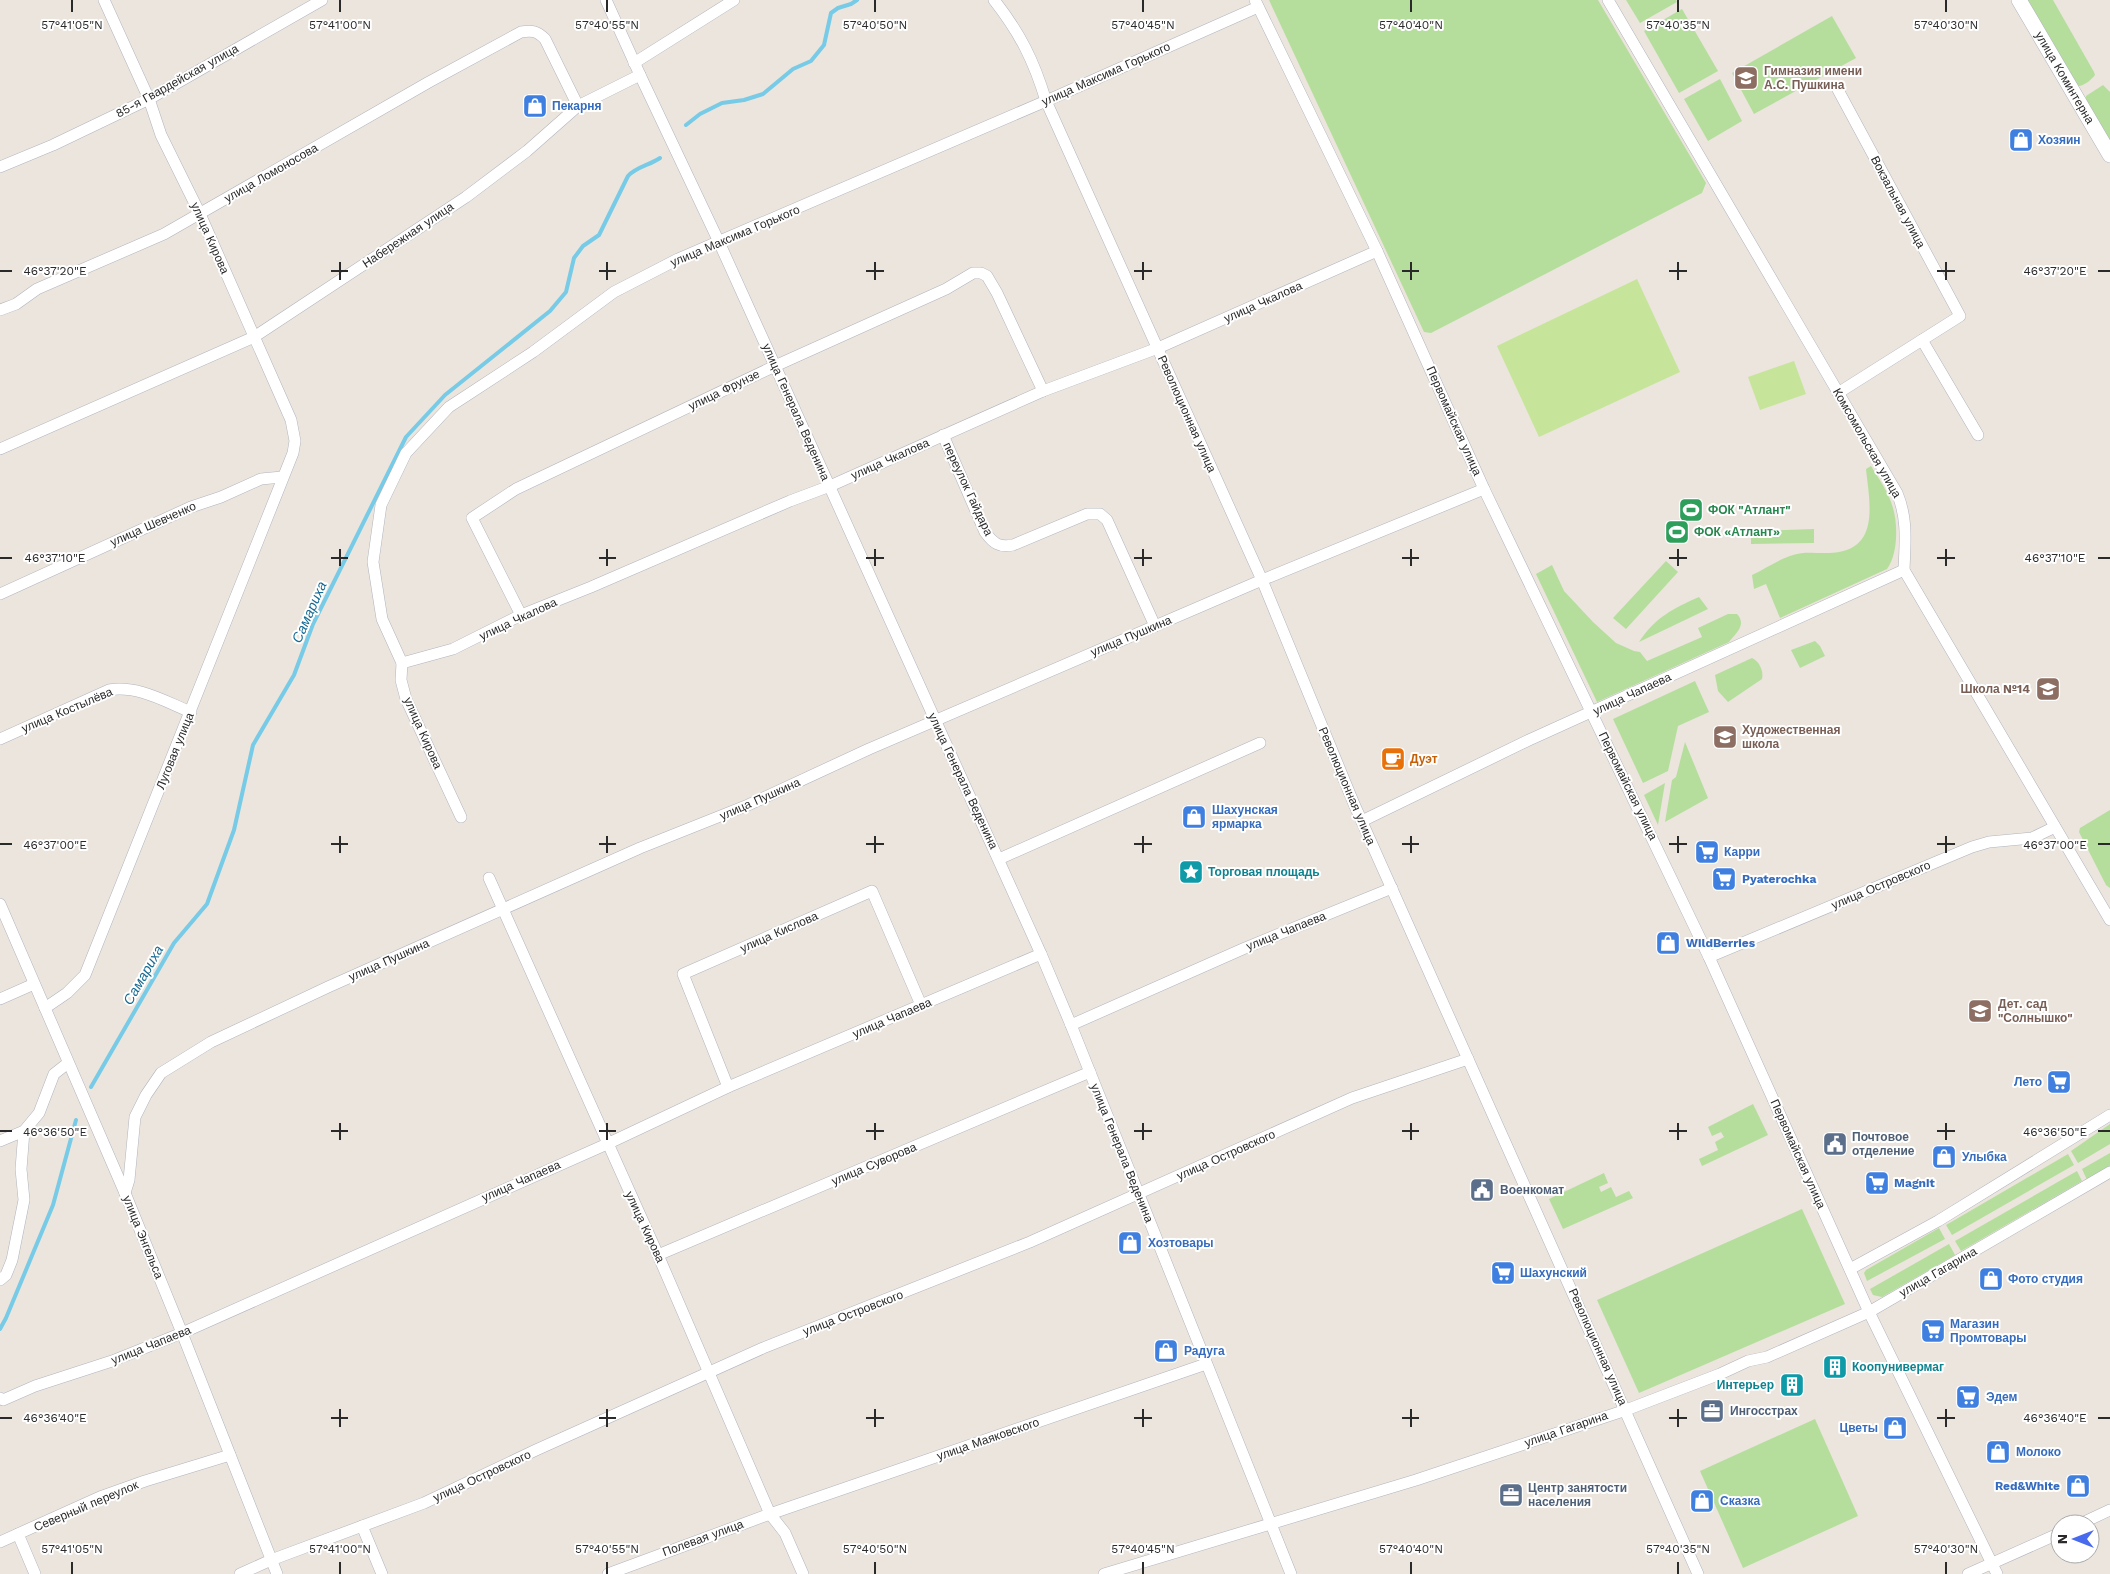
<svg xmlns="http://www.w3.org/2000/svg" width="2110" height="1574" font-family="'Work Sans',sans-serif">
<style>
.green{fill:#b5de9d}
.pitch{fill:#c6e59a}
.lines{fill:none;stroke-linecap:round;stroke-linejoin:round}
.stream{stroke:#77cbe7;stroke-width:4}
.minor-casing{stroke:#b1b4bd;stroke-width:12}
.tertiary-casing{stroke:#b1b4bd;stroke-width:16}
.minor{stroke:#fff;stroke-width:11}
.tertiary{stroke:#fff;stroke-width:15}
.ticks{fill:none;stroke:#2a2a2a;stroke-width:2}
.labels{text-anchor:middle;stroke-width:4;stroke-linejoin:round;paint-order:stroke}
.education-label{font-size:12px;font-weight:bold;fill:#785e54;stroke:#fff;text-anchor:start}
.street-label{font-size:12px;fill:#2a2a2a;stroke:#fff}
.shop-label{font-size:12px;font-weight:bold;fill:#366cbe;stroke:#fff;text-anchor:start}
.leisure-label{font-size:12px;font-weight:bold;fill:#27864d;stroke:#fff;text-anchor:start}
.food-label{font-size:12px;font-weight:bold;fill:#c56008;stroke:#fff;text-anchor:start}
.culture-label{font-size:12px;font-weight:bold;fill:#0d838f;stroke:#fff;text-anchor:start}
.service-label{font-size:12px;font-weight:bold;fill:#4e5e75;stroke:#fff;text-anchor:start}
.water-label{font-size:14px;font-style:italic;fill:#166a93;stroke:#fff}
.ticks-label{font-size:12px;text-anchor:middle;fill:#2a2a2a;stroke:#fff;stroke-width:4;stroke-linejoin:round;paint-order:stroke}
</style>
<rect width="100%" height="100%" fill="#ebe5dd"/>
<g class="green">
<path d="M1269,0h329l108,183 -4,10 -271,140 -7,-1z"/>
<path d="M1626,0h50l1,2 -37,21z"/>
<path d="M2026,0h27l41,72 1,3c-4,5 -11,11 -17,11l-3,-4z"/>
<path d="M1682,9l36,62 -39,22 -35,-62z"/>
<path d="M1832,16l24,42 -102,56 -22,-41z"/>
<path d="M1720,79l22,42 -34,20 -24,-42z"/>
<path d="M2103,85l7,7v51l-24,-41v-6z"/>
<path d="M1871,466c8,13 18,27 22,42 5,17 5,46 -6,61l-107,49 -14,-34 -12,5 -2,-14c13,-6 27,-16 41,-20 14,-5 31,0 46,-3 41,-7 30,-53 27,-83z"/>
<path d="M1814,529v14l-63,1v-13z"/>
<path d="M1666,561l12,11 -52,57 -13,-11z"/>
<path d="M1552,565l12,26 29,31 23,21 18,8 6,1 7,9 55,-24 -4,-9 30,-14h9c10,11 -1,19 -8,28l-132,60 -61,-128z"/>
<path d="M1699,597l9,12 -69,33c15,-24 35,-34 60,-45z"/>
<path d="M1815,641l5,5 5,10 -25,12 -9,-18z"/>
<path d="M1752,658c7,3 12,13 10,21l-34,23 -10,-11 -3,-16z"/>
<path d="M1695,681l14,31 -31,14 -10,45 -25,12 -30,-64z"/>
<path d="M1685,742l23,56 -43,24 7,-42 4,-3z"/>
<path d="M1665,783l-7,42 -14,-30z"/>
<path d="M2110,810v78l-4,-3 -27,-53 1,-4z"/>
<path d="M1753,1104l15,31 -66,31 -3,-7 19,-9 -3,-8 9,-5 -3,-5 -9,4 -4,-9z"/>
<path d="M2110,1124v20l-32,19 -7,-12z"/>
<path d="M2110,1153v13l-23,14 -5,-11z"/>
<path d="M2068,1154l6,11 -122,70 -6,-10z"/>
<path d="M2077,1171l5,10 -121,70 -6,-10z"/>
<path d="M1604,1173l4,10 -9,4 2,5 10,-5 5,10 13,-6 4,7 -70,31 -14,-30z"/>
<path d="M1802,1209l43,95 -206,89 -42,-93z"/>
<path d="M1939,1228l6,11 -78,42 -3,-8 2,-3z"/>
<path d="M1949,1244l6,11 -73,42 -9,-2 -3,-6z"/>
<path d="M1815,1419l43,97 -115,52 -43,-97z"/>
</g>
<g class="pitch">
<path d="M1637,279l43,93 -141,65 -42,-91z"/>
<path d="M1794,361l12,33 -46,16 -12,-33z"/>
</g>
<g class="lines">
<g class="stream">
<path d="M686,125l14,-11 22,-11 22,-3 19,-6 30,-25 18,-8 13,-16 7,-32 7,-5 13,-4 6,-4"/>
<path d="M91,1087l83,-144 33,-39 27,-74 19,-85 41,-70 19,-51 93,-187 39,-42 105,-84 16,-19 8,-34 9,-12 16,-11 29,-59c8,-9 22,-11 32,-18"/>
<path d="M0,1329l6,-11 47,-113 23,-85"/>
</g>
<defs>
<g id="minor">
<path d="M606,0l34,75 79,167 322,712 30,71 220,549"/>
<path d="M994,0c26,33 40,61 52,101l216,479 92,224 344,770"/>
<path d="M1255,0l122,251 107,238 225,468 160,355 128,262"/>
<path d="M1608,0l289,493c11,26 8,50 7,77l206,350"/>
<path d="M634,63l100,-63"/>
<path d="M1837,88l123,228 -38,24"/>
<path d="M0,167l53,-22 96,-46 173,-99"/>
<path d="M0,310l16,-6 21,-15 127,-55 265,-152 92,-50c11,-2 16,-1 24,7l33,67"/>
<path d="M1838,393l84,-53 56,95"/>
<path d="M943,435l42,97c8,11 14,16 28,13l74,-31h13l7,6 48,106"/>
<path d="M0,449l254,-112 212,-140 61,-46 51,-45 62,-31"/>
<path d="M0,594l191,-87 30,-10 40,-18 21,-2"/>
<path d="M521,615l-49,-97 44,-29 259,-123 171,-77 27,-16h8l6,3 10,17 46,98"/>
<path d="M402,663l51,-14 68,-34 70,-28 199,-86 40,-15 213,-95 115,-43 219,-97"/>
<path d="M0,739l109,-49c28,-5 55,11 82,22"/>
<path d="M461,817l-55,-118 -5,-19 1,-17 -20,-44 -9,-57 8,-57 25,-52 43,-46 84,-55 81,-60 64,-33 368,-158 212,-94"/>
<path d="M1362,821l167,-81 375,-170"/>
<path d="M999,859l261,-116"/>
<path d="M489,878l169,377 112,259 15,19 18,41"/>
<path d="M0,904l125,289 57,140 95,241"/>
<path d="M1709,957l263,-110 17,-5 43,-4 23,-11"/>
<path d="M0,999l34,-15"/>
<path d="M45,1008l22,-15 18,-18 208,-522 2,-12 -4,-21 -91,-206 -39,-79 -12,-36 -45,-99"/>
<path d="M1071,1025l174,-77 147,-60"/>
<path d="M728,1087l-45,-113 189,-83 49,114"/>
<path d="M0,1141l24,-10 15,-18 15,-39 14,-11"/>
<path d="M125,1193l4,-13 6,-63 11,-22 15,-22 50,-31 117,-55 312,-139 108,-43 121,-56 393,-169 222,-91"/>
<path d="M658,1255l432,-183"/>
<path d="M1850,1269l88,-48 172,-106"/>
<path d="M0,1280l6,-5 6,-15 12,-60 -3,-31 3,-38"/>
<path d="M0,1398l3,2 32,-14 77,-25 70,-28 425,-189 121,-57 313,-133"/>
<path d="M2080,1524l30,-14"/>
<path d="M362,1526l20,48"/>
<path d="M18,1534l17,40"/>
<path d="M0,1542l100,-45 45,-16 85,-26"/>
<path d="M240,1574l31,-14 153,-57 112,-53 227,-102 267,-106 322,-144 116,-39"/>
<path d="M608,1574l162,-60 436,-150"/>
<path d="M1104,1574l312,-94 210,-70 94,-36 28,-13 19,-4 102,-45 241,-140"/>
<path d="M1968,1574l92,-41"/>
</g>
<g id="tertiary">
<path id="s1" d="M2019,0l91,155"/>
</g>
</defs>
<use href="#minor" class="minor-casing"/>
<use href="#tertiary" class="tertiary-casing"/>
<use href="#minor" class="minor"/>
<use href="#tertiary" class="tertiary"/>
</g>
<path class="ticks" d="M72,0v12M340,0v12M607,0v12M875,0v12M1143,0v12M1411,0v12M1678,0v12M1946,0v12M340,262v18M607,262v18M875,262v18M1143,262v18M1411,262v18M1678,262v18M1946,262v18M0,271h12M331,271h17M599,271h17M866,271h18M1134,271h18M1402,271h17M1669,271h18M1937,271h18M2098,271h12M340,549v17M607,549v17M875,549v17M1143,549v17M1411,549v17M1678,549v17M1946,549v17M0,558h12M331,558h17M599,558h17M866,558h18M1134,558h18M1402,558h17M1669,558h18M1937,558h18M2098,558h12M340,836v17M607,836v17M875,836v17M1143,836v17M1411,836v17M1678,836v17M1946,836v17M0,844h12M331,844h17M599,844h17M866,844h18M1134,844h18M1402,844h17M1669,844h18M1937,844h18M2098,844h12M340,1123v17M607,1123v17M875,1123v17M1143,1123v17M1411,1123v17M1678,1123v17M1946,1123v17M0,1131h12M331,1131h17M599,1131h17M866,1131h18M1134,1131h18M1402,1131h17M1669,1131h18M1937,1131h18M2098,1131h12M340,1409v18M607,1409v18M875,1409v18M1143,1409v18M1411,1409v18M1678,1409v18M1946,1409v18M0,1418h12M331,1418h17M599,1418h17M866,1418h18M1134,1418h18M1402,1418h17M1669,1418h18M1937,1418h18M2098,1418h12M72,1562v12M340,1562v12M607,1562v12M875,1562v12M1143,1562v12M1411,1562v12M1678,1562v12M1946,1562v12"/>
<defs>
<symbol id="school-square" viewBox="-11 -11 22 22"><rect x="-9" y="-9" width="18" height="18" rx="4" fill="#8d6e63" stroke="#fff"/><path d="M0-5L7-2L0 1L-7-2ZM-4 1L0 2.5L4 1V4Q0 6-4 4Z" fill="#fff"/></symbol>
<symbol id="shop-square" viewBox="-11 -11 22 22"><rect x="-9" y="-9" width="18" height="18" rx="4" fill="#3f7fe0" stroke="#fff"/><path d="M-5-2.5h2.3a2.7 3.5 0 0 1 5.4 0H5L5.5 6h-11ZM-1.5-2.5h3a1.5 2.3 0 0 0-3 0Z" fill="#fff"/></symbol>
<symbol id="stadium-square" viewBox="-11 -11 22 22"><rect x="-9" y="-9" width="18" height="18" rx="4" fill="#2e9e5b" stroke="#fff"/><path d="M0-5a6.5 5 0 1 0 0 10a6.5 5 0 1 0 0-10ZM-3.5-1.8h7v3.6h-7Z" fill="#fff"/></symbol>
<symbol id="university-square" viewBox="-11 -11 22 22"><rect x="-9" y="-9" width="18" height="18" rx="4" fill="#8d6e63" stroke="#fff"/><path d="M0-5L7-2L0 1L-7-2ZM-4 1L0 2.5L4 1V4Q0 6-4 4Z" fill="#fff"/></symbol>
<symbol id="cafe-square" viewBox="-11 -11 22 22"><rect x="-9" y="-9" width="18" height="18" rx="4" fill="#e8710a" stroke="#fff"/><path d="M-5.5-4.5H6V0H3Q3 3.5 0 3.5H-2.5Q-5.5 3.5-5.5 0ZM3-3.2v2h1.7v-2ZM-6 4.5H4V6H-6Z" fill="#fff"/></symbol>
<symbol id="supermarket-square" viewBox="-11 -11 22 22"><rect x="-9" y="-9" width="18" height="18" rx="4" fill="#3f7fe0" stroke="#fff"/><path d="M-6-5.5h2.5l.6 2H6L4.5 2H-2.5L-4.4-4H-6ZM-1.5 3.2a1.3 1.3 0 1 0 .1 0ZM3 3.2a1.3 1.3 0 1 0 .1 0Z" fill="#fff"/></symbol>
<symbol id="sight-square" viewBox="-11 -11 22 22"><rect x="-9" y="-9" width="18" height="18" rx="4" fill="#0f9aa8" stroke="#fff"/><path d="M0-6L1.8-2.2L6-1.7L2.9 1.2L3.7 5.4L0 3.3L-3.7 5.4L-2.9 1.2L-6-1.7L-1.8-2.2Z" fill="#fff"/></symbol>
<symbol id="civic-square" viewBox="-11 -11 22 22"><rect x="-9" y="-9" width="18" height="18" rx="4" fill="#5c6f8a" stroke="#fff"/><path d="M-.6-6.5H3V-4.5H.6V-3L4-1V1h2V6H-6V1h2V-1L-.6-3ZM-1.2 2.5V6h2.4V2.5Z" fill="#fff"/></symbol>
<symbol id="building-square" viewBox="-11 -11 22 22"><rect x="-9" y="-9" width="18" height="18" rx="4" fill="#0f9aa8" stroke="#fff"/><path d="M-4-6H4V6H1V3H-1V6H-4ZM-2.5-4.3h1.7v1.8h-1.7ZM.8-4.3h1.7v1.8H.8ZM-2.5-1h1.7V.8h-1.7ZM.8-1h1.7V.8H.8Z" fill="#fff"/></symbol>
<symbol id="office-square" viewBox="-11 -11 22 22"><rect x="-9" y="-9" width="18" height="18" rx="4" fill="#5c6f8a" stroke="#fff"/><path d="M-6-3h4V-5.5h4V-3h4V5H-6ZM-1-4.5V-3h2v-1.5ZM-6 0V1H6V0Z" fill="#fff"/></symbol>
</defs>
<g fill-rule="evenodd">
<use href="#school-square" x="1732" y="64" width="28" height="28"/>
<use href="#shop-square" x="521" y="92" width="28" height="28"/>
<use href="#shop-square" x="2007" y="126" width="28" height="28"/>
<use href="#stadium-square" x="1677" y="496" width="28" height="28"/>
<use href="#stadium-square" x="1663" y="518" width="28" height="28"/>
<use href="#school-square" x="2034" y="675" width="28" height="28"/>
<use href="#university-square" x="1711" y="723" width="28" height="28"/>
<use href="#cafe-square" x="1379" y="745" width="28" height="28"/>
<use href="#shop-square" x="1180" y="803" width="28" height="28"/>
<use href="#supermarket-square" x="1693" y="838" width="28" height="28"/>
<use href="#sight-square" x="1177" y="858" width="28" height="28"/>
<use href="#supermarket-square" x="1710" y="865" width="28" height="28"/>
<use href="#shop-square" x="1654" y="929" width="28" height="28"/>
<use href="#school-square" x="1966" y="997" width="28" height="28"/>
<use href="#supermarket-square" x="2045" y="1068" width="28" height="28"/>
<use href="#civic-square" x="1821" y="1130" width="28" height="28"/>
<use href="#shop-square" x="1930" y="1143" width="28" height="28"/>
<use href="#supermarket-square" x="1863" y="1169" width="28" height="28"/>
<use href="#civic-square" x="1468" y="1176" width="28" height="28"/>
<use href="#shop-square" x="1116" y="1229" width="28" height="28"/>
<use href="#supermarket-square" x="1489" y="1259" width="28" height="28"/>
<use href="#shop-square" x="1977" y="1265" width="28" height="28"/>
<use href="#supermarket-square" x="1919" y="1317" width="28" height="28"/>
<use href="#shop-square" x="1152" y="1337" width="28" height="28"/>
<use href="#building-square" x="1821" y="1353" width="28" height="28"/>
<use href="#building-square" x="1778" y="1371" width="28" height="28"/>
<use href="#supermarket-square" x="1954" y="1383" width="28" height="28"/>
<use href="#office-square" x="1698" y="1397" width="28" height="28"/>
<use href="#shop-square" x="1881" y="1414" width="28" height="28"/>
<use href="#shop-square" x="1984" y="1438" width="28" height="28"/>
<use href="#shop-square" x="2064" y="1472" width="28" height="28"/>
<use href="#office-square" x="1497" y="1481" width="28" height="28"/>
<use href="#shop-square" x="1688" y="1487" width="28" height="28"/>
</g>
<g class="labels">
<g class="education-label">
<text x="1764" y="75">Гимназия имени<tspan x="1764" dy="14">А.С. Пушкина</tspan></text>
<text x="2030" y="693" text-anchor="end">Школа №14</text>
<text x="1742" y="734">Художественная<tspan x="1742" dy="14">школа</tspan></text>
<text x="1998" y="1008">Дет. сад<tspan x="1998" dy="14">"Солнышко"</tspan></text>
</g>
<g class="street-label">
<text transform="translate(1106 74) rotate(-24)" y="4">улица Максима Горького</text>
<text dy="4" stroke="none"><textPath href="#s1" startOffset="90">улица Коминтерна</textPath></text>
<text transform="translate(177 81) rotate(-29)" y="4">85-я Гвардейская улица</text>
<text transform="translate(271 173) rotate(-30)" y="4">улица Ломоносова</text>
<text transform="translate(1898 202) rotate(62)" y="4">Вокзальная улица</text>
<text transform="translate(408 235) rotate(-34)" y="4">Набережная улица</text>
<text transform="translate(735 236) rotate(-23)" y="4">улица Максима Горького</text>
<text transform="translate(210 238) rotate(66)" y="4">улица Кирова</text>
<text transform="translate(1263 302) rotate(-24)" y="4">улица Чкалова</text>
<text transform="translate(724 390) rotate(-26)" y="4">улица Фрунзе</text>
<text transform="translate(796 412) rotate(66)" y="4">улица Генерала Веденина</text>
<text transform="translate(1187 414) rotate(66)" y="4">Революционная улица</text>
<text transform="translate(1454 421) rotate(66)" y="4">Первомайская улица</text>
<text transform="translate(1867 443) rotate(60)" y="4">Комсомольская улица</text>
<text transform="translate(890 459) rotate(-24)" y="4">улица Чкалова</text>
<text transform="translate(968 489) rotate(65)" y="4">переулок Гайдара</text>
<text transform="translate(153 524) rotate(-24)" y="4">улица Шевченко</text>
<text transform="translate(518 619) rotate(-25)" y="4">улица Чкалова</text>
<text transform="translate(1131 636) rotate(-23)" y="4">улица Пушкина</text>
<text transform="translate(1632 694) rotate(-25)" y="4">улица Чапаева</text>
<text transform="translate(67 710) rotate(-23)" y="4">улица Костылёва</text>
<text transform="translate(423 733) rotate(66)" y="4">улица Кирова</text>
<text transform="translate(175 751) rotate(-68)" y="4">Луговая улица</text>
<text transform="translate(963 781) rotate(65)" y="4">улица Генерала Веденина</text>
<text transform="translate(1347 786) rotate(67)" y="4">Революционная улица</text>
<text transform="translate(1628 786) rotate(64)" y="4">Первомайская улица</text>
<text transform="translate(760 799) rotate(-24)" y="4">улица Пушкина</text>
<text transform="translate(1881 885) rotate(-23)" y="4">улица Островского</text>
<text transform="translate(1286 931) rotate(-22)" y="4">улица Чапаева</text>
<text transform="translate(779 932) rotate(-24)" y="4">улица Кислова</text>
<text transform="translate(389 960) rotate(-24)" y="4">улица Пушкина</text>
<text transform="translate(892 1018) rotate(-23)" y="4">улица Чапаева</text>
<text transform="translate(1122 1153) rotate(68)" y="4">улица Генерала Веденина</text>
<text transform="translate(1798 1154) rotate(66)" y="4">Первомайская улица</text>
<text transform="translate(1226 1155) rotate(-24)" y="4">улица Островского</text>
<text transform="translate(874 1164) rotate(-23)" y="4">улица Суворова</text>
<text transform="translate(521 1181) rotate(-24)" y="4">улица Чапаева</text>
<text transform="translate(645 1227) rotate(65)" y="4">улица Кирова</text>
<text transform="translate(143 1237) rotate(68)" y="4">улица Энгельса</text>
<text transform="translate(1938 1272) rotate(-30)" y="4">улица Гагарина</text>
<text transform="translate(853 1313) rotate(-21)" y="4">улица Островского</text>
<text transform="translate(151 1345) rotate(-22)" y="4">улица Чапаева</text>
<text transform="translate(1598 1347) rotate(66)" y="4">Революционная улица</text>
<text transform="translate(1566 1429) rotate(-19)" y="4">улица Гагарина</text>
<text transform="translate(988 1439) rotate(-19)" y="4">улица Маяковского</text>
<text transform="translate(482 1476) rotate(-25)" y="4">улица Островского</text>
<text transform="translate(86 1506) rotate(-23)" y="4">Северный переулок</text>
<text transform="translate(703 1538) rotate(-20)" y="4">Полевая улица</text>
</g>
<g class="shop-label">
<text x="552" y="110">Пекарня</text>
<text x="2038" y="144">Хозяин</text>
<text x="1212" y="814">Шахунская<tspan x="1212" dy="14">ярмарка</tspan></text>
<text x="1724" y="856">Карри</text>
<text x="1742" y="883">Pyaterochka</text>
<text x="1686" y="947">WildBerries</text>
<text x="2042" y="1086" text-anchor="end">Лето</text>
<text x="1962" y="1161">Улыбка</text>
<text x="1894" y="1187">Magnit</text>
<text x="1148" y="1247">Хозтовары</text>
<text x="1520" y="1277">Шахунский</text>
<text x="2008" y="1283">Фото студия</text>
<text x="1950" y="1328">Магазин<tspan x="1950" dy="14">Промтовары</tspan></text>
<text x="1184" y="1355">Радуга</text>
<text x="1986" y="1401">Эдем</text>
<text x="1878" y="1432" text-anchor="end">Цветы</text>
<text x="2016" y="1456">Молоко</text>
<text x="2060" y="1490" text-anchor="end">Red&amp;White</text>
<text x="1720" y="1505">Сказка</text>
</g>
<g class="leisure-label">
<text x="1708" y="514">ФОК "Атлант"</text>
<text x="1694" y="536">ФОК «Атлант»</text>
</g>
<g class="food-label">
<text x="1410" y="763">Дуэт</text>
</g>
<g class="culture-label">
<text x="1208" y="876">Торговая площадь</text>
<text x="1852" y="1371">Коопунивермаг</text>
<text x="1774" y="1389" text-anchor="end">Интерьер</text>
</g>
<g class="service-label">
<text x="1852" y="1141">Почтовое<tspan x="1852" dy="14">отделение</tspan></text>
<text x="1500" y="1194">Военкомат</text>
<text x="1730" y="1415">Ингосстрах</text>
<text x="1528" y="1492">Центр занятости<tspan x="1528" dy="14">населения</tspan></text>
</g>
<g class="water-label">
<text transform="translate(309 612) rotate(-66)" y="5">Самариха</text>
<text transform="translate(143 975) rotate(-60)" y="5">Самариха</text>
</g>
</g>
<g class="ticks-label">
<text x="72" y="29">57°41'05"N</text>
<text x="340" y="29">57°41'00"N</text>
<text x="607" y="29">57°40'55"N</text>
<text x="875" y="29">57°40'50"N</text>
<text x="1143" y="29">57°40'45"N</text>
<text x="1411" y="29">57°40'40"N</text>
<text x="1678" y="29">57°40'35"N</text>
<text x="1946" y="29">57°40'30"N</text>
<text x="2055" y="275">46°37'20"E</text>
<text x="55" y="275">46°37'20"E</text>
<text x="2055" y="562">46°37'10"E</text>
<text x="55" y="562">46°37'10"E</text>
<text x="2055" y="849">46°37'00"E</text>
<text x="55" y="849">46°37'00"E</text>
<text x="2055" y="1136">46°36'50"E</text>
<text x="55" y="1136">46°36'50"E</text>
<text x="2055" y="1422">46°36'40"E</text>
<text x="55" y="1422">46°36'40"E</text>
<text x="72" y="1553">57°41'05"N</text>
<text x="340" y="1553">57°41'00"N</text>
<text x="607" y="1553">57°40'55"N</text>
<text x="875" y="1553">57°40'50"N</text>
<text x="1143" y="1553">57°40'45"N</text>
<text x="1411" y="1553">57°40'40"N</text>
<text x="1678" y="1553">57°40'35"N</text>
<text x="1946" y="1553">57°40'30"N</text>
</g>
<g transform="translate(2075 1539) rotate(270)"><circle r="24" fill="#ffffff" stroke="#aaaaaa"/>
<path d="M0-4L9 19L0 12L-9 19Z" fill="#486aee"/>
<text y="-8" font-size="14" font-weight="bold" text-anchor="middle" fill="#2a2a2a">N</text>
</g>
</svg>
